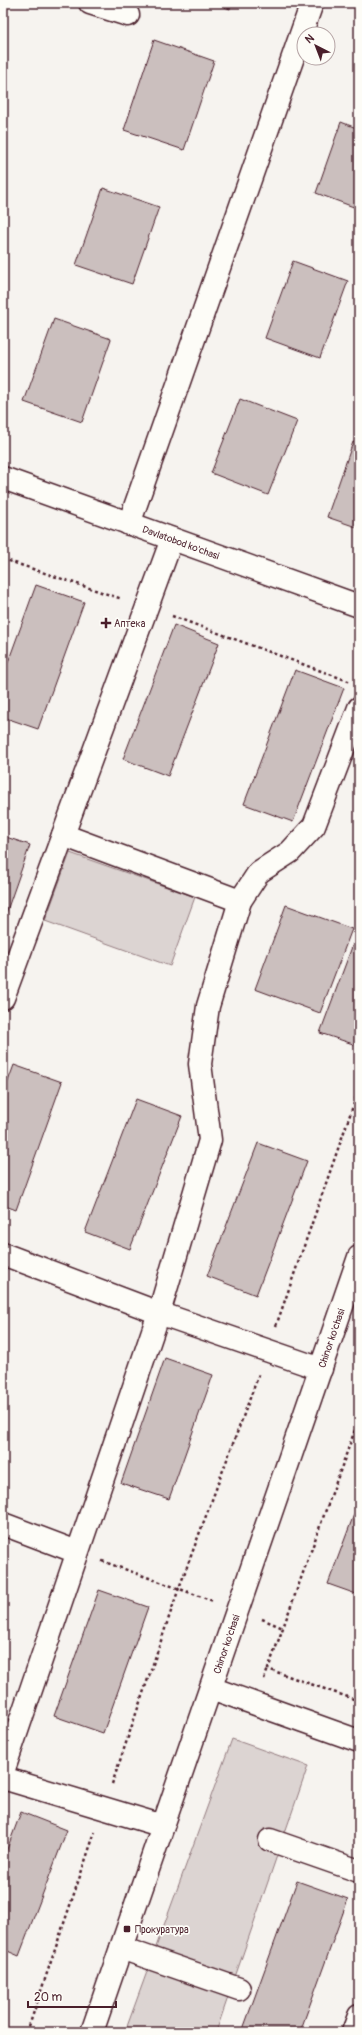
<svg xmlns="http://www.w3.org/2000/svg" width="362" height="2035" font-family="Pangolin,sans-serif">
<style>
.green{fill:#dcd4d2;stroke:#937a7e}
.building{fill:#cbbfbe;stroke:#4a1f2b}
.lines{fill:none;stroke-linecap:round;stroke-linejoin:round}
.minor-casing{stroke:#4a1f2b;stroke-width:25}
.path{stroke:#4a1f2b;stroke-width:2.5;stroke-dasharray:3 3;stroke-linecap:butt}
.minor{stroke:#fdfcf7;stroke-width:22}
.poi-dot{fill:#4a1f2b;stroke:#fdfcf7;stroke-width:1.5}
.labels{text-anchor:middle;stroke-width:3.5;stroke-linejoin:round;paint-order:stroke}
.street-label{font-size:10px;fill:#4a1f2b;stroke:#fdfcf7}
.poi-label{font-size:10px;fill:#4a1f2b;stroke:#fdfcf7;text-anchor:start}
</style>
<rect width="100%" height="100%" fill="#f6f3ef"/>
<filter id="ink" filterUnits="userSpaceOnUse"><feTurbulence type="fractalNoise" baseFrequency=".025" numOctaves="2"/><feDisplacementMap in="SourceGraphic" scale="8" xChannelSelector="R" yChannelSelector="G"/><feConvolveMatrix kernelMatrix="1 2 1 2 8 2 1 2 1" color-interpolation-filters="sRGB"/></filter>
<g filter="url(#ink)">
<g class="green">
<path d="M70,853l125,44 -25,69 -125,-45z"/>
<path d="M232,1739l76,27 -92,266h-91z"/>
</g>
<g class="building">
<path d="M213,3h19l-2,6z"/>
<path d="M154,40l60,21 -30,89 -60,-20z"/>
<path d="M341,122l18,7v80l-43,-16z"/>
<path d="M103,188l56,19 -27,77 -56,-19z"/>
<path d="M293,261l55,20 -28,77 -55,-20z"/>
<path d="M54,319l57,20 -29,83 -58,-20z"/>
<path d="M240,399l57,22 -29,74 -57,-22z"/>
<path d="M353,442l6,2v84l-32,-11z"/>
<path d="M36,585l48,17 -46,127 -35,-12v-41z"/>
<path d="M174,625l45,18 -51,133 -45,-17z"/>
<path d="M295,670l49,18 -51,134 -49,-18z"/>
<path d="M3,836l27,9 -27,77z"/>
<path d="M286,905l66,24 -32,84 -65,-24z"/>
<path d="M359,928v118l-39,-13z"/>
<path d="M14,1065l48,17 -46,128 -13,-5v-110z"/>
<path d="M136,1099l46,17 -52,133 -45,-17z"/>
<path d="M258,1143l49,18 -51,134 -49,-19z"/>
<path d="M165,1358l48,17 -44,124 -48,-16z"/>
<path d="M359,1501v94l-31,-11z"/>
<path d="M99,1590l49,17 -45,126 -49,-17z"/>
<path d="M21,1812l46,18 -48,126 -16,-7v-89z"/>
<path d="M297,1881l51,18 -48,133h-58z"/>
</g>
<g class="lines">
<defs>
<g id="minor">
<path d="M90,3l38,12"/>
<path d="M3,478l356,128"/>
<path d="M129,524l183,-521"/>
<path d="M63,835l177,66"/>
<path d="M3,998l169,-459"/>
<path d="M3,1254l156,59 162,56"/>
<path d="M3,1524l74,28"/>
<path d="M211,1688l148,53"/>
<path d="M3,1772l156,-459 51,-173 -10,-76 8,-58 32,-105 19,-29 31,-20 24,-26 45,-118"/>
<path d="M3,1778l160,48"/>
<path d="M270,1840l89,31"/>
<path d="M121,1948l118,41"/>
<path d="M92,2032l267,-775"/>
<path d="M353,2032l6,-16"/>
</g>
</defs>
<use href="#minor" class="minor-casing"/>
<g class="path">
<path d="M3,559l119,40"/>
<path d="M172,616l179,66"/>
<path d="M276,1326l83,-237"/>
<path d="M359,1419l-91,250 91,32"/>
<path d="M102,1561l111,40"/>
<path d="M262,1619l21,9"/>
<path d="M264,1679l4,-10"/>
<path d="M112,1784l67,-196 80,-214"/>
<path d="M27,2032l68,-200"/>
</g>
<use href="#minor" class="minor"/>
</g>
</g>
<g class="poi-dot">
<path d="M104 617h4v4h4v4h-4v4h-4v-4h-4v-4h4z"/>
<rect x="123" y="1925" width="8" height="8" rx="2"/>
</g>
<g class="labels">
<g class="street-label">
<text transform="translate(181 542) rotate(20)" y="4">Davlatobod ko'chasi</text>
<text transform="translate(331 1338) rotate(-71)" y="4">Chinor ko'chasi</text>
<text transform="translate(226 1644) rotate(-71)" y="4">Chinor ko'chasi</text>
</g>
<g class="poi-label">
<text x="114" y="627">Аптека</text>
<text x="135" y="1933">Прокуратура</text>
</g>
</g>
<rect width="362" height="2035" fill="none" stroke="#fdfcf7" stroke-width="16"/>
<rect x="8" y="8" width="346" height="2019" fill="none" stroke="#4a1f2b" stroke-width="1.5" filter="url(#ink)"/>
<g transform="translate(316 46) rotate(318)"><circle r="19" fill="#fdfcf7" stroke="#b5a4a5"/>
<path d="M0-3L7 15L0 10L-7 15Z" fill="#4a1f2b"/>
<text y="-6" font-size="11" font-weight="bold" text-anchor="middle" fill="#4a1f2b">N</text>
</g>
<path d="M28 2001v6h88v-6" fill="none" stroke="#4a1f2b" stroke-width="2"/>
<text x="34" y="2001" font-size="12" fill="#4a1f2b" stroke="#fdfcf7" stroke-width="3" paint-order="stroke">20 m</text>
</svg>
